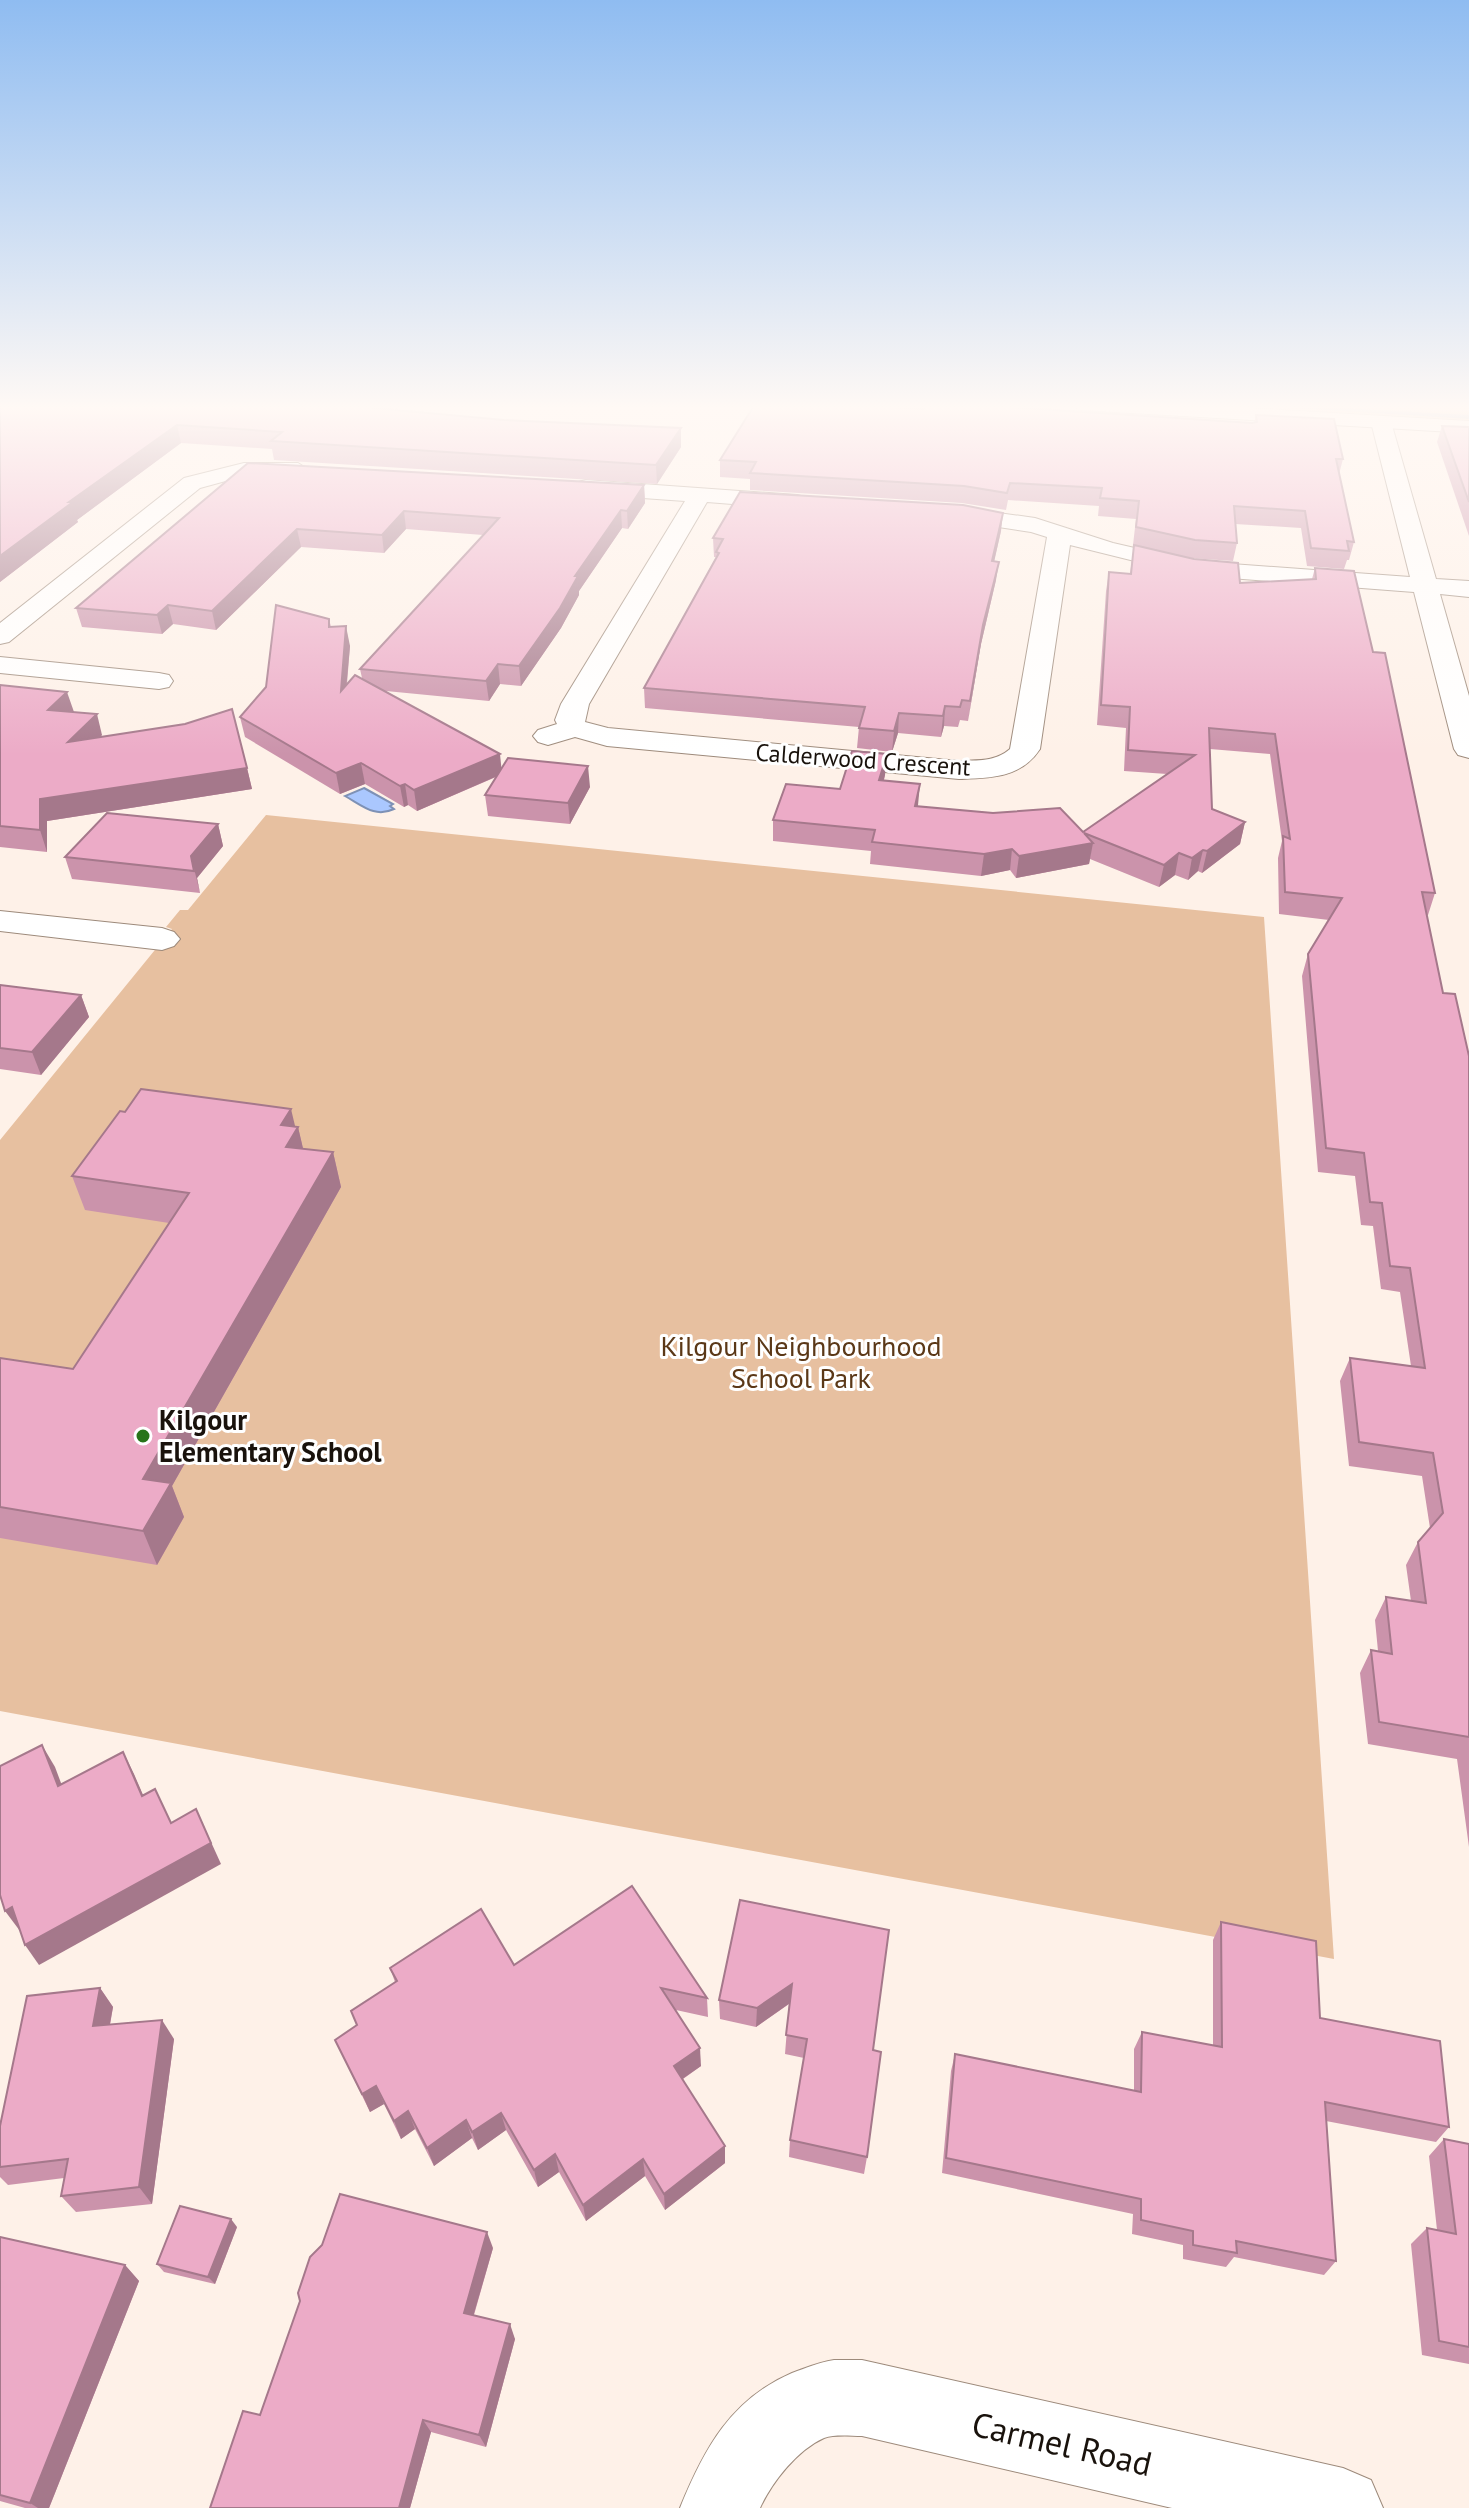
<svg xmlns="http://www.w3.org/2000/svg" width="1469" height="2508" font-family="'PT Sans',sans-serif">
<style>
.green{fill:#e7c0a0}
.water{fill:#aac7fe;stroke:#7e91b5;stroke-width:2}
.lines{fill:none;stroke-linecap:round;stroke-linejoin:round}
.stream{fill:#7e91b5;fill-rule:evenodd}
.service-casing{stroke:#9d8a7b;stroke-width:2}
.minor-casing{stroke:#9d8a7b;stroke-width:2}
.secondary-casing{stroke:#9d8a7b;stroke-width:2}
.service{fill:#fff;fill-rule:evenodd}
.minor{fill:#fff;fill-rule:evenodd}
.secondary{fill:#fff;fill-rule:evenodd}
.wall{fill:#cb93ab}
.shaded-wall{fill:#a5788b}
.building{fill:#ecabc7;stroke:#a5788b;stroke-width:2}
.poi-dot{fill:#287419;stroke:#fff;stroke-width:3}
.labels{text-anchor:middle;stroke-width:6;stroke-linejoin:round;paint-order:stroke}
.far-street-label{font-size:24px;fill:#19120c;stroke:#fff}
.park-label{font-size:28px;fill:#5b3817;stroke:#fff}
.poi-label{font-size:28px;font-weight:bold;fill:#19120c;stroke:#fff;text-anchor:start}
.near-street-label{font-size:34px;fill:#19120c;stroke:#fff}
</style>
<rect width="100%" height="100%" fill="#fef1e8"/>
<g class="green">
<path d="M1204,404h265v16z"/>
<path d="M266,815l998,102 70,1042 -1334,-248v-571l172,-211 -6,-2 14,-17h8z"/>
</g>
<path class="water" d="M364,788l29,16 -3,2 4,3c-19,9 -31,-3 -49,-13z"/>
<g class="lines">
<path class="stream" d="M1236,404h33l200,11v4z"/>
<defs>
<path id="service" d="M404,404h14c-14,13 -34,24 -52,13l6,-4h18z"/>
<g id="minor">
<path d="M1381,416l10,6 45,157 33,2v16l-29,-3 29,102v62l-11,-3 -4,-6 -40,-157 -223,-17 -121,-30 -30,204c-19,29 -49,29 -81,30l-352,-33 -32,-9 -27,8 -10,-3 -5,-6 5,-6 19,-6 -2,-4 6,-16 124,-203 -99,-7 -11,-7 3,-5 8,-2 211,15 8,2 3,5 -3,5 -8,2 -90,-7 -118,202 -4,18 23,6 351,33c19,-1 36,1 51,-12l37,-212 -16,-5 -98,-15 -4,-5 4,-5 8,-2 94,13 78,25 78,18 219,16 -39,-155z"/>
<path d="M244,463h54l11,7 -11,7 -54,-1 -44,12 -191,154 -9,2v-21l184,-145z"/>
<path d="M0,657l159,16 10,2 4,6 -4,6 -10,2 -159,-16z"/>
<path d="M0,911l162,17 12,4 6,7 -6,7 -12,4 -162,-19z"/>
<path d="M834,2360h28l481,108 28,12 12,28h-211l-310,-72c-12,0 -27,-2 -38,2 -27,12 -52,44 -64,70h-80c24,-59 51,-109 112,-135 14,-5 27,-11 42,-13z"/>
</g>
<path id="secondary" d="M1070,404h109l290,17v12l-389,-23z"/>
</defs>
<use href="#service" class="service-casing"/>
<use href="#minor" class="minor-casing"/>
<use href="#secondary" class="secondary-casing"/>
<use href="#service" class="service"/>
<use href="#minor" class="minor"/>
<use href="#secondary" class="secondary"/>
</g>
<g class="wall">
<path d="M0,404h399l-11,6 116,10 177,8v19l-24,37 -383,-24 -2,-11 -91,-6 -104,77 1,2 -78,60z"/>
<path d="M923,409l329,14h2l2,-8 87,44 -4,15 15,68 -5,18h-2l-3,9 -37,-3 -6,-38 -66,-4 2,19 -4,18 -42,-3 -58,-13 3,-26 -38,-3 1,-10 -91,-6 -2,10 -44,-7 -212,-13v-11l-30,-2v-17z"/>
<path d="M1442,426l27,1v109l-32,-94z"/>
<path d="M248,463l396,22 1,18 -17,26 -6,-1 -43,63v4l-18,33 -40,58 -21,-2 -11,17 -103,-10 116,77 88,19 -20,37 -82,-8 -3,-21 11,-18 -79,34 -9,-6 -4,2 -39,-23 -25,10 -95,-57 -5,-20 89,-98 2,8 19,19 -3,38 15,-6 -2,-9 123,-134 -77,-6 -22,24 -83,-6 -85,83 -43,-6 -11,10 -80,-7 -6,-19z"/>
<path d="M1001,531l-7,30 2,19 -15,64 -13,77 -8,-1 -2,7 -14,-1 -3,11 -43,-4 -6,19 -35,-4 2,-21 -214,-19 -1,-20 72,-131h-2l-1,-19z"/>
<path d="M1134,545l106,38 72,-4 3,-11 58,84 62,241 -7,22h-1l16,78 26,63v791l-12,-88 -89,-15 -8,-71 11,-23 7,1 -3,-31 11,-23 25,4 -5,-36 12,-23 12,-14 -8,-52 -73,-10 -9,-85 10,-23 61,8 -11,-74 -19,-3 -8,-63 -12,-1 -6,-49 -37,-4 -16,-196 6,-22 21,-34 -50,-6 -1,-56 4,-17 -12,-87 -60,-5 2,60 33,13 -5,22 -38,29 -4,-2 -10,9 -13,-5 -16,12 -69,-28 -1,5 -73,14 -6,-8 -29,6 -111,-12 1,-13 -98,-10v-21l67,-31 45,-14 -1,5 34,26 165,26 84,-58 -43,-3 2,-43 -29,-3 9,-134 3,-19 21,2z"/>
<path d="M0,685l73,27 29,23 -2,2 147,31 5,21 -205,32v31l-47,-5z"/>
<path d="M218,824l5,22 -26,32 3,15 -128,-14 -7,-22z"/>
<path d="M0,985l81,10 8,22 -48,58 -41,-6z"/>
<path d="M295,1127h3l5,22 30,3 8,35 -169,299 12,31 -27,48 -157,-27v-180l73,11 96,-146 -84,-13 -13,-34z"/>
<path d="M632,1886l75,112 1,19 -32,-7 25,56 -18,13 42,84 -60,47 -20,-34 -59,45 -27,-49 -21,15 -32,-57 -28,20 -6,-12 -38,28 -19,-37 -14,10 -17,-35 -14,8 -35,-72 22,-14 -6,-15 44,-29 -5,-14 124,-3z"/>
<path d="M740,1900l133,150 -6,107 -3,17 -75,-17 1,-17 14,-82 -19,-4 4,-50 -33,23 -36,-8 -1,-19z"/>
<path d="M1221,1922l99,96 129,109 -13,15 -110,-21 10,140 -12,14 -90,-18 -8,10 -43,-8v-14l-51,-11 1,-20 -191,-41 9,-102 4,-17 179,37v-42l8,-17 71,13v-105z"/>
<path d="M100,1988l13,19 -3,18 64,14 -22,165 -76,8 -15,-16 3,-18 -56,7 -8,-8v-10z"/>
<path d="M1444,2139l25,5v220l-47,-9 -11,-111 16,-16 10,2 -8,-74z"/>
<path d="M237,2227l-22,57 -51,-12 -7,-8z"/>
<path d="M0,2237l125,28 14,16 -90,227h-24l-25,-7z"/>
<path d="M493,2248l-19,67 41,24 -29,108 -55,-15 -21,76h-200l50,-93z"/>
</g>
<g class="shaded-wall">
<path d="M384,404h15l-14,7z"/>
<path d="M177,425l4,18 -104,77 1,2 -78,60v-26l69,-54z"/>
<path d="M681,428v19l-24,37 -1,-19z"/>
<path d="M644,485l1,18 -17,26 -1,-18z"/>
<path d="M621,510l1,18 -43,63v4l-18,33 -40,58 -2,-20 56,-90z"/>
<path d="M404,511l2,18 -22,24 -2,-18z"/>
<path d="M1003,513l-2,18 -11,49 2,-19z"/>
<path d="M297,529l4,18 -85,83 -4,-19z"/>
<path d="M999,562l-3,18 -15,64 -13,77 15,-96z"/>
<path d="M168,605l5,19 -11,10 -5,-19z"/>
<path d="M346,626l4,20 -6,65 -3,-20z"/>
<path d="M498,664l2,20 -11,17 -3,-20z"/>
<path d="M67,692l7,20 -26,-2z"/>
<path d="M945,706l-1,20 -3,11 2,-21z"/>
<path d="M899,713l-1,20 -6,19 2,-21z"/>
<path d="M97,714l5,21 -28,27 -6,-20z"/>
<path d="M500,754l2,20 -85,37 -3,-21z"/>
<path d="M887,754l-2,21 -7,26 1,-21z"/>
<path d="M361,763l4,21 -25,10 -4,-21z"/>
<path d="M588,766l2,21 -20,37 -2,-21z"/>
<path d="M247,768l5,21 -205,32v31l-7,-22v-31z"/>
<path d="M405,784l3,21 -4,2 -4,-21z"/>
<path d="M920,784l-2,21 -5,22 2,-21z"/>
<path d="M1245,822l-5,22 -38,29 5,-22z"/>
<path d="M218,824l5,22 -26,32 3,15 -9,-37z"/>
<path d="M1093,843l-4,21 -73,14 3,-22z"/>
<path d="M1012,849l-2,21 -29,6 3,-22z"/>
<path d="M1203,850l-5,21 -10,9 4,-22z"/>
<path d="M1179,853l-4,22 -16,12 5,-22z"/>
<path d="M81,995l8,22 -48,58 -9,-23z"/>
<path d="M291,1109l5,21 2,-3 8,34 -12,20 -13,-56z"/>
<path d="M333,1152l8,35 -169,299 12,31 -27,48 -14,-34v-52z"/>
<path d="M42,1745l13,22 15,40 -12,-21z"/>
<path d="M123,1752l11,22 19,44 -11,-22z"/>
<path d="M196,1809l25,55 -182,101 -14,-20z"/>
<path d="M12,1907l8,24 -15,-20z"/>
<path d="M792,1984l-2,19 -34,24 1,-19z"/>
<path d="M100,1988l13,19 -7,38 -13,-19z"/>
<path d="M162,2020l12,19 -22,165 -13,-17z"/>
<path d="M700,2048l1,18 -26,18 -1,-18z"/>
<path d="M376,2086l8,18 -14,8 -8,-18z"/>
<path d="M408,2111l7,18 -14,10 -7,-18z"/>
<path d="M501,2113l5,17 -28,20 -6,-18z"/>
<path d="M466,2120l6,18 -38,28 -7,-18z"/>
<path d="M725,2146v17l-60,47 -1,-16z"/>
<path d="M555,2154l4,18 -21,15 -4,-17z"/>
<path d="M643,2159l2,17 -59,45 -3,-16z"/>
<path d="M231,2219l6,8 -22,57 -7,-7z"/>
<path d="M487,2232l6,16 -23,79 -6,-14z"/>
<path d="M125,2265l14,16 -90,227h-11l-8,-5z"/>
<path d="M510,2324l5,15 -29,108 -7,-12z"/>
<path d="M423,2420l8,12 -21,76h-11z"/>
</g>
<g class="building">
<path d="M0,404h318l19,2 41,-1 -4,3 130,12 177,8 -25,37 -385,-24 11,-9 -105,-7 -108,77h4l-73,54z"/>
<path d="M755,404h93l75,5 2,-5h40l287,19 5,-1 -1,-7 78,4 9,40h-7l18,83 -7,-1 2,10 -38,-3 -6,-37 -71,-5 3,37 -42,-3 -59,-13 3,-26 -39,-3 2,-10 -92,-5 -3,10 -43,-7 -214,-13 6,-11 -36,-2z"/>
<path d="M1442,426l27,1v75z"/>
<path d="M248,463l396,22 -17,26 -6,-1 -46,66h3l-18,32 -41,58 -21,-2 -12,17 -126,-12 139,-151 -95,-7 -22,24 -85,-6 -85,82 -44,-6 -11,10 -81,-7z"/>
<path d="M740,492l223,13 40,8 -11,48 7,1 -16,63 -13,76 -8,-1 -2,7 -15,-1 -2,10 -44,-3 -5,18 -35,-3 6,-21 -221,-19 75,-135 -3,-1 7,-13 -10,-1z"/>
<path d="M1134,545l60,14 44,4 2,20 76,-4 -1,-11 39,3 19,81 12,1 50,240 -13,-1 21,101 12,1 14,62v681l-90,-15 -8,-72 21,4 -6,-57 40,6 -8,-61 25,-29 -10,-60 -74,-11 -9,-84 75,10 -15,-100 -20,-2 -8,-63 -12,-1 -6,-49 -38,-5 -18,-194 34,-56 -57,-6 -2,-56 7,3 -15,-105 -66,-6 3,81 33,13 -38,29 -4,-1 -11,8 -13,-5 -15,12 -80,-32 9,10 -74,13 -7,-7 -28,5 -112,-12 3,-12 -102,-10 13,-36 54,5 12,-38 35,3 -8,26 41,4 -5,22 78,7 67,-5 23,24 112,-77 -67,-5 2,-43 -29,-2 8,-133 22,2z"/>
<path d="M276,605l53,14v8l17,-1 -5,65 14,-16 145,79 -86,36 -9,-6 -5,2 -39,-23 -25,10 -96,-56 26,-30z"/>
<path d="M0,685l67,7 -19,18 49,4 -29,28 117,-18 47,-15 15,59 -207,31v31l-40,-4z"/>
<path d="M508,758l80,8 -20,37 -83,-8z"/>
<path d="M107,813l111,11 -27,32 3,15 -129,-14z"/>
<path d="M0,985l81,10 -49,57 -32,-4z"/>
<path d="M141,1089l150,20 -10,16 17,2 -12,20 47,5 -190,327 28,4 -28,48 -143,-24v-149l73,11 116,-176 -117,-17 48,-65 5,1z"/>
<path d="M42,1745l16,41 65,-34 19,44 13,-7 16,34 25,-14 15,34 -186,102 -13,-38 -7,4 -5,-16v-129z"/>
<path d="M632,1886l75,112 -46,-10 39,60 -26,18 51,80 -61,48 -21,-35 -60,46 -28,-51 -21,16 -33,-57 -29,19 -6,-12 -39,28 -19,-37 -14,10 -18,-35 -14,8 -27,-54 22,-15 -6,-14 46,-30 -7,-13 91,-59 33,56z"/>
<path d="M740,1900l149,30 -16,120 8,2 -14,105 -77,-17 17,-101 -21,-4 6,-51 -35,24 -38,-8z"/>
<path d="M1221,1922l95,19 4,77 120,23 9,86 -124,-25 11,159 -100,-20 1,12 -44,-8v-14l-52,-11v-21l-195,-41 9,-104 186,38 1,-60 80,15z"/>
<path d="M100,1988l-7,38 69,-6 -23,167 -78,9 7,-37 -68,8v-41l27,-130z"/>
<path d="M1444,2139l25,5v203l-30,-6 -12,-113 29,6z"/>
<path d="M340,2194l147,38 -23,81 46,11 -31,111 -56,-15 -24,88h-189l33,-97 17,4 40,-114 -2,-8 12,-36 12,-12z"/>
<path d="M180,2206l51,13 -23,58 -51,-13z"/>
<path d="M0,2237l125,28 -95,238 -30,-8z"/>
</g>
<linearGradient id="sky" x2="0" y2="1"><stop stop-color="#8fbcf1"/><stop offset="0.54" stop-color="#fff9f5"/><stop offset="1" stop-color="#fff9f5" stop-opacity="0"/></linearGradient>
<rect width="1469" height="755" fill="url(#sky)"/>
<circle class="poi-dot" cx="143" cy="1436" r="8"/>
<g class="labels">
<g class="far-street-label">
<text transform="translate(863 760) rotate(4)" y="8">Calderwood Crescent</text>
</g>
<g class="park-label">
<text x="801" y="1356">Kilgour Neighbourhood<tspan x="801" dy="32">School Park</tspan></text>
</g>
<g class="poi-label">
<text x="159" y="1430">Kilgour<tspan x="159" dy="32">Elementary School</tspan></text>
</g>
<g class="near-street-label">
<text transform="translate(1062 2444) rotate(13)" y="12">Carmel Road</text>
</g>
</g>
</svg>
